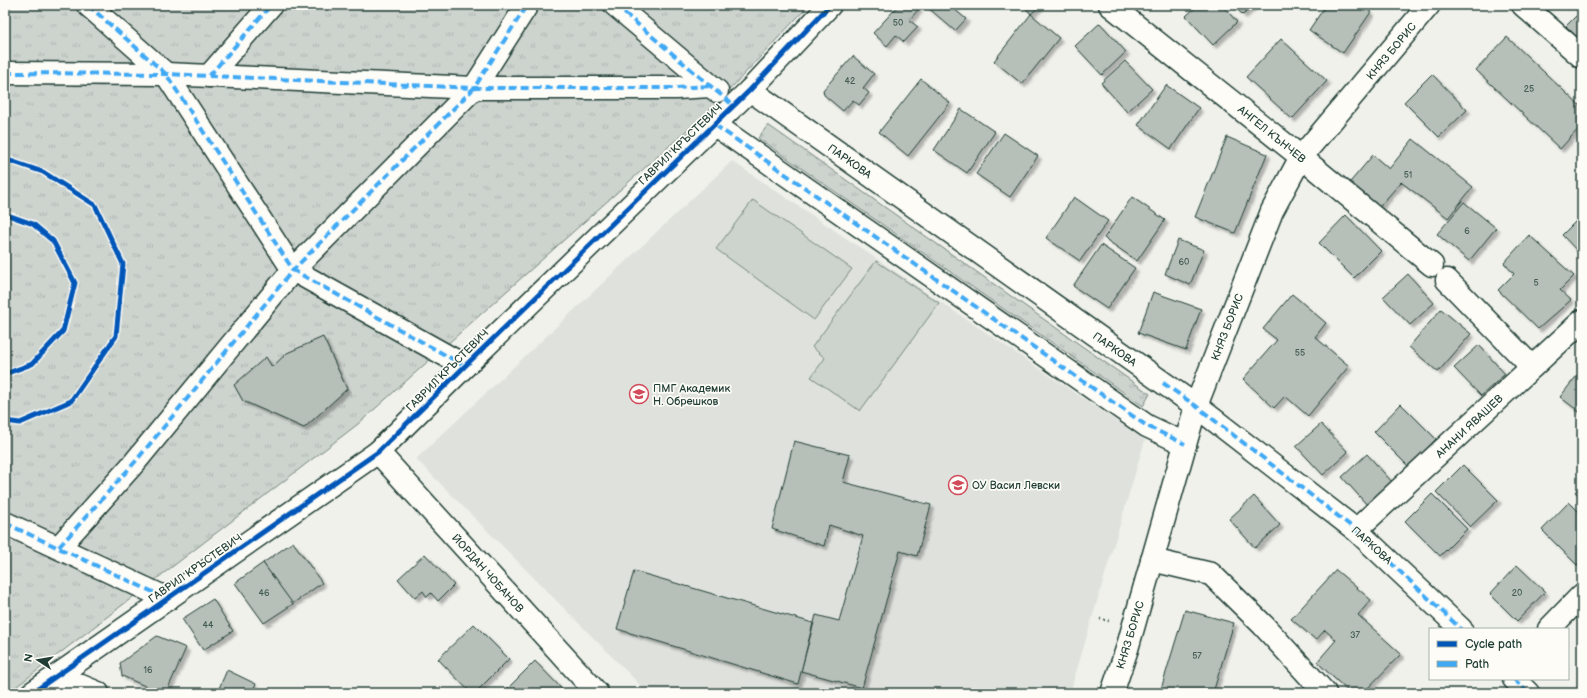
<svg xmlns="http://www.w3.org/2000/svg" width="1587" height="698" font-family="'Balsamiq Sans',sans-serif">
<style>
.built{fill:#dfe2dc}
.green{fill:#cdd3cd;stroke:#768880}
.park{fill:url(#park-tufts);stroke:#768880}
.building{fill:#b6bfb8;stroke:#1f3d34;filter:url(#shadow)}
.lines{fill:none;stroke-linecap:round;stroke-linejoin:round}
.street-casing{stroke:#1f3d34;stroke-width:25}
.secondary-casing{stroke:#1f3d34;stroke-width:25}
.path{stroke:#1f3d34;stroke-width:2.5;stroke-dasharray:1 3;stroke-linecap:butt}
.street{stroke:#fdfcf7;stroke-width:22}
.secondary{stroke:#fdfcf7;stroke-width:22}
.quiet{stroke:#3fa9f5;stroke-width:4;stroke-dasharray:8 4;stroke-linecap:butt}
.cycleway-casing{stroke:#fdfcf7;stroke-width:8}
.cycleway{stroke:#0057b8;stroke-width:5}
.labels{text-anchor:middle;stroke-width:3.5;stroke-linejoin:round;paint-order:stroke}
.number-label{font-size:9px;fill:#455e55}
.street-label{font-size:11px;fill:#1f3d34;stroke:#fdfcf7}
.poi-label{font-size:11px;fill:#1f3d34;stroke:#fdfcf7;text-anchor:start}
</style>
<defs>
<pattern id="park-tufts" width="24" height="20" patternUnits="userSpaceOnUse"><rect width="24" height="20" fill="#cdd3cd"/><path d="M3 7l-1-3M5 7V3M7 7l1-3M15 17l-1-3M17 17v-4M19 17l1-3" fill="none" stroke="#b0b6b1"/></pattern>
<filter id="shadow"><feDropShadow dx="3.5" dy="3.5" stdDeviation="1" flood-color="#0004"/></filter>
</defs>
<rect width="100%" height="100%" fill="#f0f1eb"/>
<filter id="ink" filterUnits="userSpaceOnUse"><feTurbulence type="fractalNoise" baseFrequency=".025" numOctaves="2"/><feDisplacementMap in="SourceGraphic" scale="8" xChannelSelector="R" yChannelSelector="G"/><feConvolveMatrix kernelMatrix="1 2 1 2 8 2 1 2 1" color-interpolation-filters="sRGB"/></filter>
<g filter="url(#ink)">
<path class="built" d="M732,161l413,279 -75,253h-422l-232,-234z"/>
<g class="green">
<path d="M753,200l99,69 -38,51 -98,-71z"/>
<path d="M876,261l63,42 -79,108 -49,-34 14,-19 -13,-11z"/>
</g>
<g class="park">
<path d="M5,5h804l-94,100 -357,319 -350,269h-3z"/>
<path d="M768,125l382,269 -7,12 -385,-268z"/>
</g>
<g class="building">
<path d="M899,5h15l5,4 -10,11 9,7 -14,15 -8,-7 -9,11 -14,-13z"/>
<path d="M925,5h30l-2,3 13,11 -11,12z"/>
<path d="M1023,5h18l-10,9z"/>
<path d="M1198,5h24l15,17 -24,23 -27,-29z"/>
<path d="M1233,5h21l-11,10z"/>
<path d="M1326,5h34l11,7 -28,41 -34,-23z"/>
<path d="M1582,10v32l-16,-16z"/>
<path d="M1031,14l28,24 -37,46 -28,-23z"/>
<path d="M1100,23l26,29 -24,23 -27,-29z"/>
<path d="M1507,37l75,71v17l-22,24 -84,-79z"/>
<path d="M1281,39l46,42 -35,38 -46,-42z"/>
<path d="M853,56l21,18 -11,14 6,5 -10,12 -6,-5 -10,11 -19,-16 -1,-5z"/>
<path d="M1125,61l27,28 -25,23 -26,-29z"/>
<path d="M1432,74l35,36 -28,27 -35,-35z"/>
<path d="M921,79l29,24 -42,53 -29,-24z"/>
<path d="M1166,85l33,23 -28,41 -33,-24z"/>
<path d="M961,109l34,23 -28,41 -33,-23z"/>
<path d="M1004,133l34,23 -28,41 -34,-23z"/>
<path d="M1227,137l40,17 -32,79 -40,-16z"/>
<path d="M1413,139l60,48 -25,31 -47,-36 -26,30 -29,-25 27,-32 16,14z"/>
<path d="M1074,197l34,24 -28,40 -34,-23z"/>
<path d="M1132,197l33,23 -28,41 -33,-23z"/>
<path d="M1464,202l32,26 -27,33 -32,-27z"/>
<path d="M1346,215l35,36 -27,27 -35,-35z"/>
<path d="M1582,215v41l-20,-21z"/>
<path d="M1529,235l45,41 -14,14 11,10 -33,29 -40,-39 16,-16 -10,-11z"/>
<path d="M1178,240l26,10 -14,35 -25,-11z"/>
<path d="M1101,245l34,23 -28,41 -34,-23z"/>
<path d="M1408,274l26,29 -24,22 -27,-28z"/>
<path d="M1153,292l48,17 -15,41 -48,-17z"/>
<path d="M1292,294l34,29 -11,14 34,29 -41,50 -23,-20 -11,12 -31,-29 34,-39 -14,-11z"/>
<path d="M1441,309l30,25 -33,38 -29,-25z"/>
<path d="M323,337l24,52 -43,39 -61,-27 -9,-16 32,-28 6,10 15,-14z"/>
<path d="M1479,345l26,29 -24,22 -27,-28z"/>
<path d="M1582,369v45l-22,-17z"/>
<path d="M1401,404l35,35 -27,28 -35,-35z"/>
<path d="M1321,424l27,28 -25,23 -27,-29z"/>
<path d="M794,441l56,14 -7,27 88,23 -14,51 -17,-5 -38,137 -61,-17 15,-56 23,6 24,-85 -34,-11 -5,21 -52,-17z"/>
<path d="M1367,454l26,29 -25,23 -26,-29z"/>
<path d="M1463,465l35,35 -28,27 -34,-35z"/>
<path d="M1582,484v15l-7,-7z"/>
<path d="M1432,494l35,35 -27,27 -35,-35z"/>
<path d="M1254,496l26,29 -25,23 -26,-29z"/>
<path d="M1569,502l13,13v45l-5,5 -35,-35z"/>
<path d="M293,542l29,41 -30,21 -29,-41z"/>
<path d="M425,554l29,31 -16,16 -7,-8 -4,4 -4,-6 -8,7 -17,-19z"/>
<path d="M263,563l30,41 -29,19 -29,-40z"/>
<path d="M1517,565l28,27 -28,29 -27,-27z"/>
<path d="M1336,570l35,30 -13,15 43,39 -38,39h-13l-33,-31 19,-22 -11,-10 -9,10 -25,-21z"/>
<path d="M634,571l179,52 -15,61 -181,-55z"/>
<path d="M213,599l20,32 -30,19 -21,-31z"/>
<path d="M1185,610l49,13 -21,70h-41l-11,-4z"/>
<path d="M474,624l35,35 -34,34h-4l-33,-34z"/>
<path d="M157,636l29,12 -20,45h-5l-39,-17 -2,-13z"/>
<path d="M535,661l31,32h-63z"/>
<path d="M227,670l29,14 -5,9h-34z"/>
</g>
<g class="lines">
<defs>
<g id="street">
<path d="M88,5l78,69 127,196 172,96"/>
<path d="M615,5l102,86"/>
<path d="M1110,5l191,152 131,108"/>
<path d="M1523,5l59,52"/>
<path d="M5,73l161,1 308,14h202l35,-2"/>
<path d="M209,76l62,-71"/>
<path d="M750,90l446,316 160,124 105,99"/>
<path d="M715,125l432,301 38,18"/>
<path d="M1447,280l85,87"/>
<path d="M378,452l219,241"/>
<path d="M5,523l163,76"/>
<path d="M1356,530l226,-209"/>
<path d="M59,547l76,-85 158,-192 181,-182 53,-83"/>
<path d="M1152,560l59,14 52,51 62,68"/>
<path d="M1549,629l33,-34"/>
<path d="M57,676l41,17"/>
<path d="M1514,679l14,14"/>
<path d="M32,693l346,-241 87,-86 285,-276 80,-85"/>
</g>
<path id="secondary" d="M1112,693l15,-44 69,-243 76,-195 29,-54 128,-152"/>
</defs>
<use href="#street" class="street-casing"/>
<use href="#secondary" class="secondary-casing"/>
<path class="path" d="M1100,619l9,2"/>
<use href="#street" class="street"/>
<use href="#secondary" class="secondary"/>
<g class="quiet">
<path d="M88,5l78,69 127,196 172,96"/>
<path d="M615,5l119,101"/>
<path d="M5,73l161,1 308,14h202l35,-2"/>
<path d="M209,76l62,-71"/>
<path d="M715,125l432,301 38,18"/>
<path d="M1163,383l33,23 160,124 105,99"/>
<path d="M5,523l163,76"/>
<path d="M59,547l76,-85 158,-192 181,-182 53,-83"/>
<path d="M1514,679l14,14"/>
</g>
<defs>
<g id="cycleway">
<path d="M5,159l38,13 52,33 28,59 -7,72 -45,65 -51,22 -15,-2"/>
<path d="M5,214l28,10 20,17 22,42 -12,48 -31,33 -27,10"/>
<path d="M32,693l346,-241 87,-86 285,-276 80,-85"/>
</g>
</defs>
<use href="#cycleway" class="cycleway-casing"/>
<use href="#cycleway" class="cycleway"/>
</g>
</g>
<defs>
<symbol id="school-ring" viewBox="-11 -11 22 22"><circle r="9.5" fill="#fdfcf7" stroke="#d1495b" stroke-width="1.5"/><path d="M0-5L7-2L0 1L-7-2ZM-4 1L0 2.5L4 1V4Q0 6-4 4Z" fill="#d1495b"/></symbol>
</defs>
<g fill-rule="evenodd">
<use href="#school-ring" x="628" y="383" width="22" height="22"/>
<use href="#school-ring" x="947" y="474" width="22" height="22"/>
</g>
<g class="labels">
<g class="number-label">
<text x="898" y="26">50</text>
<text x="850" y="84">42</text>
<text x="1529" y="92">25</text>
<text x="1408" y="178">51</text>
<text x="1467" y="234">6</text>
<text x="1184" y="265">60</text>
<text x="1536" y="286">5</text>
<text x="1300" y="356">55</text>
<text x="264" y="596">46</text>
<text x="1517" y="596">20</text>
<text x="208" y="628">44</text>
<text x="1355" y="638">37</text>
<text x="1197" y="659">57</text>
<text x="148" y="673">16</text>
</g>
<g class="street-label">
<text transform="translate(1391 51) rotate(-50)" y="4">КНЯЗ БОРИС</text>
<text transform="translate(1272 134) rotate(39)" y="4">АНГЕЛ КЪНЧЕВ</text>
<text transform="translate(680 144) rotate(-44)" y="4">ГАВРИЛ КРЪСТЕВИЧ</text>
<text transform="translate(850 161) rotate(35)" y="4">ПАРКОВА</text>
<text transform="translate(1227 327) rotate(-69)" y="4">КНЯЗ БОРИС</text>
<text transform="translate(1115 349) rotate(35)" y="4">ПАРКОВА</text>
<text transform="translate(447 370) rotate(-45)" y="4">ГАВРИЛ КРЪСТЕВИЧ</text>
<text transform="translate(1469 426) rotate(-43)" y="4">АНАНИ ЯВАШЕВ</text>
<text transform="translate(1372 545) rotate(42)" y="4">ПАРКОВА</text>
<text transform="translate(195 568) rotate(-35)" y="4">ГАВРИЛ КРЪСТЕВИЧ</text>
<text transform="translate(488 573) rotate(48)" y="4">ЙОРДАН ЧОБАНОВ</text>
<text transform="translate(1130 635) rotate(-73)" y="4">КНЯЗ БОРИС</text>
</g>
<g class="poi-label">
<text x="653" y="392">ПМГ Академик<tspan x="653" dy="13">Н. Обрешков</tspan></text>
<text x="972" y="489">ОУ Васил Левски</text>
</g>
</g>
<rect width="1587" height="698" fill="none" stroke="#fdfcf7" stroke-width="20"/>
<rect x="10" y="10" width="1567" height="678" fill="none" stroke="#1f3d34" stroke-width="1.5" filter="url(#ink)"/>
<rect x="1429" y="628" width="140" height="52" fill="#fdfcf7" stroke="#a4b0a9"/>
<rect x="1437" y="641" width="20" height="6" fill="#0057b8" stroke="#a4b0a9"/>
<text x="1465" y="648" font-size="12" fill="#1f3d34">Cycle path</text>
<rect x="1437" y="661" width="20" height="6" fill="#3fa9f5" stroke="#a4b0a9"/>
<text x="1465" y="668" font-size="12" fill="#1f3d34">Path</text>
<g transform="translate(38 660) rotate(282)" stroke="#fdfcf7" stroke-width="3" paint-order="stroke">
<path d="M0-3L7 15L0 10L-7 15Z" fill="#1f3d34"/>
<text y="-6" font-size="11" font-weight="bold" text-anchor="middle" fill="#1f3d34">N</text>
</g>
</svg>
